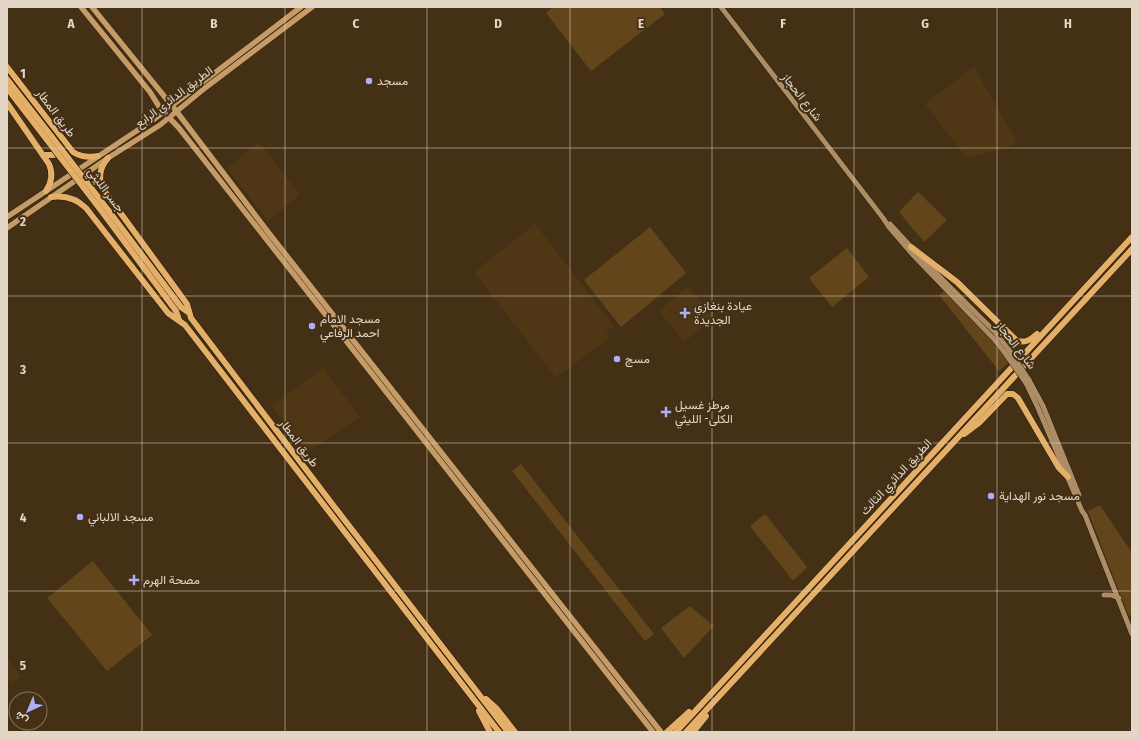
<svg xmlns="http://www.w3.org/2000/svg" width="1139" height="739" font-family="'Fira Sans Condensed',Vazirmatn,sans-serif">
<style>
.built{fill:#4f3715}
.green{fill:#63451b}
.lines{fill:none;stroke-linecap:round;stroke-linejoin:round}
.secondary-casing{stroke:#291700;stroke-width:6}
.primary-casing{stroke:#291700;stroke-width:6}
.highway-casing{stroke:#291700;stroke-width:7}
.secondary{stroke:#ad8d65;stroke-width:5}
.primary{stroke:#c59c67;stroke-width:5.5}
.highway{stroke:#e4af69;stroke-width:6}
.secondary-bridge-casing{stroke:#291700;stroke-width:6;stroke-linecap:butt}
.highway-bridge-casing{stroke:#291700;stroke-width:7;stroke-linecap:butt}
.secondary-bridge{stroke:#ad8d65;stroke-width:5}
.highway-bridge{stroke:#e4af69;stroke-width:6}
.grid{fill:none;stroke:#e3d6c7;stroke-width:1;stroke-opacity:0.55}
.poi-dot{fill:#aeaefb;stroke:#433015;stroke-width:1.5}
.labels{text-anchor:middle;stroke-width:4;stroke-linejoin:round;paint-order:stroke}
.poi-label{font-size:12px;fill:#e3d6c7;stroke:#433015;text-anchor:start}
.street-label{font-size:12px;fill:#e3d6c7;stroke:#433015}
.grid-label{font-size:13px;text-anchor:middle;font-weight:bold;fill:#e3d6c7;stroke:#433015;stroke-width:4;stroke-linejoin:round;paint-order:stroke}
</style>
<rect width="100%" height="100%" fill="#433015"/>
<g class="built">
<path d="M974,67l43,75 -3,3 -47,13 -42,-54z"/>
<path d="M259,142l41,53 -32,26 -41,-53z"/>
<path d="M535,224l79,102 -8,6 4,5 -54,41 -82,-106z"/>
<path d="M688,286l26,32 -30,24 -25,-31z"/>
<path d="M323,368l37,49 -52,35 -36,-46z"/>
<path d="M7,658l14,18 -9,7 -5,-7z"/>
</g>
<g class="green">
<path d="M553,7h107l5,7 -74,57 -45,-58z"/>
<path d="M918,192l29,28 -23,22 -25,-30z"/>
<path d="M650,227l36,46 -65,54 -37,-47z"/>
<path d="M847,248l22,29 -37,30 -23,-29z"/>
<path d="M945,290l48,49 18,22 -12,10 -60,-76z"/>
<path d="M521,464l133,170 -9,7 -133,-170z"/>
<path d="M1100,505l32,48v63l-4,-1 -40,-104z"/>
<path d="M765,514l42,53 -14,14 -43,-55z"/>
<path d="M93,561l59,74 -45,36 -60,-73z"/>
<path d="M690,606l24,20 -30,32 -23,-30z"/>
</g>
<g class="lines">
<defs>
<g id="secondary">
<path d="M721,7l162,211 6,9 24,28 81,84 11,14"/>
<path d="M890,224l23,25"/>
<path d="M918,255l76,76 15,19"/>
<path d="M1029,380l14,26 36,89"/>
<path d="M1026,383l12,25 44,103 3,4 47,119"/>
<path d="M1104,595h7l8,3"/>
</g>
<g id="primary">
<path d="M81,7l69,85 10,16 19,20 474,604"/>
<path d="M92,7l85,105 91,120 393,500"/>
<path d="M7,217l146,-97 148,-113"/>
<path d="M7,228l101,-70 52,-33 45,-37 107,-81"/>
</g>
<g id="highway">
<path d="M7,67l66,85c8,5 15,6 25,4"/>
<path d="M7,79l45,58"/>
<path d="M7,88l40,52"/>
<path d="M7,103l42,61c4,9 3,18 -3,27"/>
<path d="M43,155h11l6,-5"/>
<path d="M108,158c-8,9 -10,20 -5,31l84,115 4,14 142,187 175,227"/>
<path d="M51,197c14,-2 25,1 35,11l82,105 17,12 314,407"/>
<path d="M108,210l73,97 7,5"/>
<path d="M103,213l73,98 3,9"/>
<path d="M911,247l46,35 60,59c9,2 13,-1 20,-7"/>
<path d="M964,434l16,-12 27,-28h6l5,4 41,70 9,9"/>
<path d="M486,699l11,10 18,23"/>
<path d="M479,711l11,21"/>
<path d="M667,732l22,-20"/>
<path d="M676,732l456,-495"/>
<path d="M686,732l446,-483"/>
<path d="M693,732l13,-16"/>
</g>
</defs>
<use href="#secondary" class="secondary-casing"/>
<use href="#primary" class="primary-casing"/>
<use href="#highway" class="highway-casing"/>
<use href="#secondary" class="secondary"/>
<use href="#primary" class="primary"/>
<use href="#highway" class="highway"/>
<defs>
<g id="secondary-bridge">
<path d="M1009,350l20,30"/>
<path d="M1005,353l21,30"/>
</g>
<g id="highway-bridge">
<path d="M52,137l56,73"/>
<path d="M47,140l56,73"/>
</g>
</defs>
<use href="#secondary-bridge" class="secondary-bridge-casing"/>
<use href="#highway-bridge" class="highway-bridge-casing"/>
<use href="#secondary-bridge" class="secondary-bridge"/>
<use href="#highway-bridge" class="highway-bridge"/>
</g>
<path class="grid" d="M142,7v725M285,7v725M427,7v725M570,7v725M712,7v725M854,7v725M997,7v725M7,148h1125M7,296h1125M7,443h1125M7,591h1125"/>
<g class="poi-dot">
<circle cx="369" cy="81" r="4"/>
<path d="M683 307h4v4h4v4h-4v4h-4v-4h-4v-4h4z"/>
<circle cx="312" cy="326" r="4"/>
<circle cx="617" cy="359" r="4"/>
<path d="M664 406h4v4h4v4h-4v4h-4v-4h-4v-4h4z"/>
<circle cx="991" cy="496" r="4"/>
<circle cx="80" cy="517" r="4"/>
<path d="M132 574h4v4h4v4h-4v4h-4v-4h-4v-4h4z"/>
</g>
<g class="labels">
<g class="poi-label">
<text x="377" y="85">مسجد</text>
<text x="694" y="310">عيادة بنغازي<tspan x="694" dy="14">الجديدة</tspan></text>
<text x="320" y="323">مسجد الامام<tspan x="320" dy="14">احمد الرفاعي</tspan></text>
<text x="625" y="363">مسج</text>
<text x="675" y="409">مرطز غسيل<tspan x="675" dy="14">الكلى- الليثي</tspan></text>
<text x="999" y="500">مسجد نور الهداية</text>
<text x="88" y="521">مسجد الالباني</text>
<text x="143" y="584">مصحة الهرم</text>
</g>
<g class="street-label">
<text transform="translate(174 97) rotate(-37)" y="4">الطريق الدائري الرابع</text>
<text transform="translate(802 97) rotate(52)" y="4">شارع الحجاز</text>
<text transform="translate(56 113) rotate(53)" y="4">طريق المطار</text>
<text transform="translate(106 190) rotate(53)" y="4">جسر الليثي</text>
<text transform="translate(1016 345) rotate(52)" y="4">شارع الحجاز</text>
<text transform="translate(299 443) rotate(53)" y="4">طريق المطار</text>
<text transform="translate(896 477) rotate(-47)" y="4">الطريق الدائري الثالث</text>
</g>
</g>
<g class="grid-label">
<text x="71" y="28">A</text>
<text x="214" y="28">B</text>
<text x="356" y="28">C</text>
<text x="498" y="28">D</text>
<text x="641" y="28">E</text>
<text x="783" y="28">F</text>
<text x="925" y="28">G</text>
<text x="1068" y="28">H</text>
<text x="23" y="78">1</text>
<text x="23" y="226">2</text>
<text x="23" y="374">3</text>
<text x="23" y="522">4</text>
<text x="23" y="670">5</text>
</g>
<rect width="1139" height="739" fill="none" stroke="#e3d6c7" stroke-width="16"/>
<g transform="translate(28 711) rotate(224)"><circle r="19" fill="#433015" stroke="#83725c"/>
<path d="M0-3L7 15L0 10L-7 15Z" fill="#aeaefb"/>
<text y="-6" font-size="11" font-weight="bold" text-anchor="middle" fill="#e3d6c7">ش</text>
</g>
</svg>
